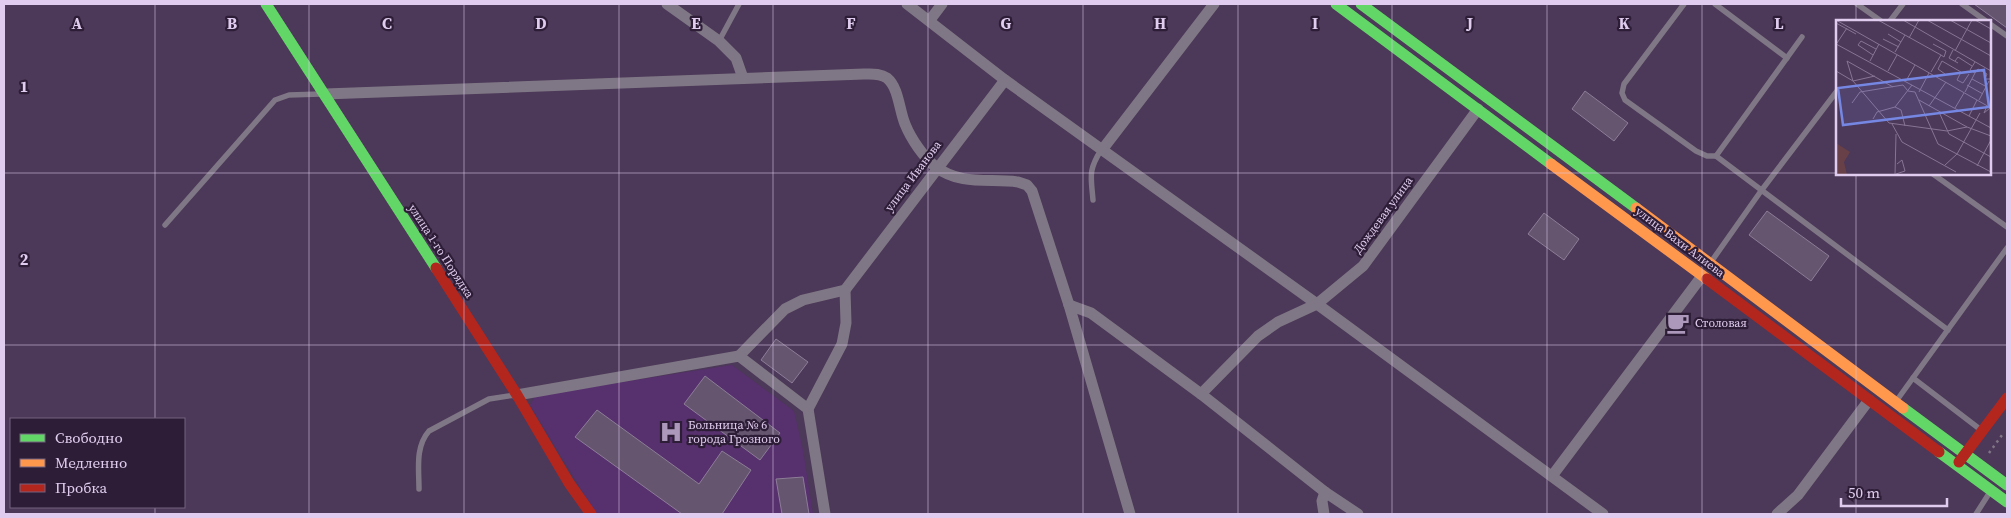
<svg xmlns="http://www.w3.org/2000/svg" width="2011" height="518" font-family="'Source Serif 4',serif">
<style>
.built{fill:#57306e}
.building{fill:#65556f;stroke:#8d7d98}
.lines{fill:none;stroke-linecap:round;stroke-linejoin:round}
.path{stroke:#807686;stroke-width:2.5;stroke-dasharray:2.5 4;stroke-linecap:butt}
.lane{stroke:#7f7785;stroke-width:5.5}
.street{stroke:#7f7785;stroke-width:11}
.fast{stroke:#63d668;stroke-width:11}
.slow{stroke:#ff974d;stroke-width:11}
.jam{stroke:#b3261e;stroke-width:11}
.grid{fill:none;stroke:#e0ccee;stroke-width:1;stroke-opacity:0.55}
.labels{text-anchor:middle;stroke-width:4.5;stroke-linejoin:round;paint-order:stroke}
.street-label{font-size:12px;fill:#e0ccee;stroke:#2d1d37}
.poi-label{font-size:12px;fill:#e0ccee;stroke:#2d1d37;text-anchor:start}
.inset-road{fill:none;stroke:#877394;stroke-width:1}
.view{fill:#7587e2;fill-opacity:0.15;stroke:#7587e2;stroke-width:2.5}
.inset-edge{fill:none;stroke:#e0ccee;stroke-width:2.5}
.grid-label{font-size:16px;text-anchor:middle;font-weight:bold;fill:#e0ccee;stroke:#2d1d37;stroke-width:4.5;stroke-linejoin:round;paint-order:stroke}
</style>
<rect width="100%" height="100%" fill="#4c3858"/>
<path class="built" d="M732,365l62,46 9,39 10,64h-217l-66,-109 5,-8 11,-3z"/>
<g class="building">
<path d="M1974,4h33v24z"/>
<path d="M1585,91l43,32 -14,18 -42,-32z"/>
<path d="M1767,211l62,45 -18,25 -62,-46z"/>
<path d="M1544,213l35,26 -15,21 -36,-26z"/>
<path d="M776,339l32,23 -16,21 -31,-23z"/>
<path d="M705,376l75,57 -20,27 -76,-56z"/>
<path d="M597,410l102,74 23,-33 29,19 -29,44h-40l-107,-77z"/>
<path d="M803,477l6,37h-27l-6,-35z"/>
</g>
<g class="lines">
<path class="path" d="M1989,453l13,-18"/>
<g class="lane">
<path d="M1684,4l-60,80 -2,9 3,7 71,51 11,5h9l86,-119"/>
<path d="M1715,4l72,54"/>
<path d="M1857,4l24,17"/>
<path d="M1962,4l24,17"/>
<path d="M1890,21l13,-17"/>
<path d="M1990,24l17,12"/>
<path d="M719,41l20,-37"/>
<path d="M1716,156l232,174"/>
<path d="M1933,174l74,53"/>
<path d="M1093,200c-2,-24 -5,-29 8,-50"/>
<path d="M165,225l110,-125 14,-5 32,-1"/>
<path d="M1711,262l50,-71 76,-100"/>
<path d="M1913,378l68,52"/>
<path d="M1897,400l110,-152"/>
<path d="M419,489c0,-20 -4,-42 10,-58l60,-32 26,-4"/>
<path d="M1976,514l14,-22"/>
</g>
<g class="street">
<path d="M667,4l52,37 17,17 7,20"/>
<path d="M907,4l98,76 312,224 286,210"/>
<path d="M930,20l12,-16"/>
<path d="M325,94l539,-20c8,0 16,-1 23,4 12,10 12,32 18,46 6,15 19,34 31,43 25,19 54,11 82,15l9,3 5,6 37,114 61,209"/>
<path d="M1102,150l112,-146"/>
<path d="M1069,305l22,8 110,81 124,98 33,22"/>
<path d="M739,356l46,-47 18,-9 42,-10 160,-210"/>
<path d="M1201,394l57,-58 20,-14 39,-18 46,-38 115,-157"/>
<path d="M517,395l222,-39 69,53 17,105"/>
<path d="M808,409l34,-65 4,-21 -1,-33"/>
<path d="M1552,476l150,-200"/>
<path d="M1324,514l-2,-13 3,-9"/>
<path d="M1777,514l21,-19 71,-95"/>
</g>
<g class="fast">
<path d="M266,4l170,264"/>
<path d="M1336,4l215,160"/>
<path d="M1361,4l275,204"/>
<path d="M1903,408l104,77"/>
<path d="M1939,452l68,50"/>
</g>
<g class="slow">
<path d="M1551,164l156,115"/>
<path d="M1636,208l267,200"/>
</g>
<g class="jam">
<path d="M436,268l81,127 52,88 22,31"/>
<path d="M1707,279l232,173"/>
<path d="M1959,462l48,-64"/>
</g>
</g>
<path class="grid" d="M155,4v415M309,4v510M464,4v510M619,4v510M773,4v510M928,4v510M1083,4v510M1238,4v510M1392,4v510M1547,4v510M1702,4v510M1856,4v17M4,173h1833M1990,173h17M1856,174v340M4,345h2003M155,507v7"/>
<defs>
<symbol id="cafe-bare" viewBox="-9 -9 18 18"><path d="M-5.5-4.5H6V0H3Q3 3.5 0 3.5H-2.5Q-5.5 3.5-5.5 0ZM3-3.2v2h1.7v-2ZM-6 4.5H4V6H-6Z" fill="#ac98ba" stroke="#2d1d37" stroke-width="2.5" paint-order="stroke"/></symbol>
<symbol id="hospital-bare" viewBox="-9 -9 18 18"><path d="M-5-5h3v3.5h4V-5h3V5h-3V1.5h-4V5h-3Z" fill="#ac98ba" stroke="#2d1d37" stroke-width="2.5" paint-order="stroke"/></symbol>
</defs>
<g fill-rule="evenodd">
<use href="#cafe-bare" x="1662" y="307" width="32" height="32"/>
<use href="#hospital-bare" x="655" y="416" width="32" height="32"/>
</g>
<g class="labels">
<g class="street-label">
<text transform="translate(913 176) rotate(-53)" y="4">улица Иванова</text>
<text transform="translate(1383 215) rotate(-54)" y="4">Дождевая улица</text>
<text transform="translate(1680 242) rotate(37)" y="4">улица Вахи Алиева</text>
<text transform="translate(441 251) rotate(57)" y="4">улица 1-го Порядка</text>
</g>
<g class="poi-label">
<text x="1695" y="327">Столовая</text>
<text x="688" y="429">Больница № 6<tspan x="688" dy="14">города Грозного</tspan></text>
</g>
</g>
<g transform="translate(1836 20)">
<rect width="155" height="155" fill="#4c3858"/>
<path d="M0,123l14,9 -6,10 3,13h-11z" fill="#684048"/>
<path class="inset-road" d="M0,0l155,88M42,0l63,35M67,0l88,51M91,0l64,36M114,0l41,23M139,0l16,9M0,3l20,11M52,14l13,8M73,18l10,-18M47,19l16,8M1,23l10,-15M0,24l155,84M97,24l13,7 -2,6 -3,-2M117,30l-4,8 9,5M119,31l17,-31M59,32l10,-17M37,35l-15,-10 3,-4 15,8M11,41l6,20 36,42 58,8 20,-4M11,41l46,26M34,41l9,-17M119,41l3,-4 14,9M0,51l17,10 22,-5M52,51l9,-16M95,52l10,-17M139,53l3,-4 9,5 -2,5h6M109,54l-7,-5 4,-8 19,11 -4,8 6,3 6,-9M136,59l15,8M70,61l9,-16M131,65l16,9M83,72l10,-19M129,72l10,-19 -5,-3 5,-8M83,80l48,27 24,9M143,80l10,-19M16,83l8,-11 43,-7 5,6 7,1 23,52 53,28M93,86l17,-24M151,86l-3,7 6,-5M59,87l17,-22M119,88l9,-15M103,92l10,22 42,23M133,96l8,-16M37,99l4,-7 18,-5 6,3 4,16M56,104l10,18 54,30M109,145l12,-11 23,-41M141,146l14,-26M60,154l9,-3 -3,-11 -5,4M59,155l1,-41"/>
<path class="view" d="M148,50l5,37 -146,18 -5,-37z"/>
<rect width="155" height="155" class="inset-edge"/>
</g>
<g class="grid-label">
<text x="77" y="29">A</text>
<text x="232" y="29">B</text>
<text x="387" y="29">C</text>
<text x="541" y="29">D</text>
<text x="696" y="29">E</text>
<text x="851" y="29">F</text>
<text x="1006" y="29">G</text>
<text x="1160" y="29">H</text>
<text x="1315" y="29">I</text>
<text x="1470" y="29">J</text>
<text x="1624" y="29">K</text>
<text x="1779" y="29">L</text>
<text x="24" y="92">1</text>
<text x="24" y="265">2</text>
</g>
<rect width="2011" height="518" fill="none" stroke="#e0ccee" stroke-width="10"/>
<rect x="10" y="418" width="175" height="90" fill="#2d1d37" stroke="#756380"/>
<rect x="20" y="434" width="25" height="8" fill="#63d668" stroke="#756380"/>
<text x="55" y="443" font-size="15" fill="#e0ccee">Свободно</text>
<rect x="20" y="459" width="25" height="8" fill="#ff974d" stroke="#756380"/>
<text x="55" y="468" font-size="15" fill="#e0ccee">Медленно</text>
<rect x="20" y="484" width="25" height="8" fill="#b3261e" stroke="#756380"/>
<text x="55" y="493" font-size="15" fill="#e0ccee">Пробка</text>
<path d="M1841 498v8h106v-8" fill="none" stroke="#e0ccee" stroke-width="2.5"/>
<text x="1848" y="498" font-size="15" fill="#e0ccee" stroke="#2d1d37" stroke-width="4" paint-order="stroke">50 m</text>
</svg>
